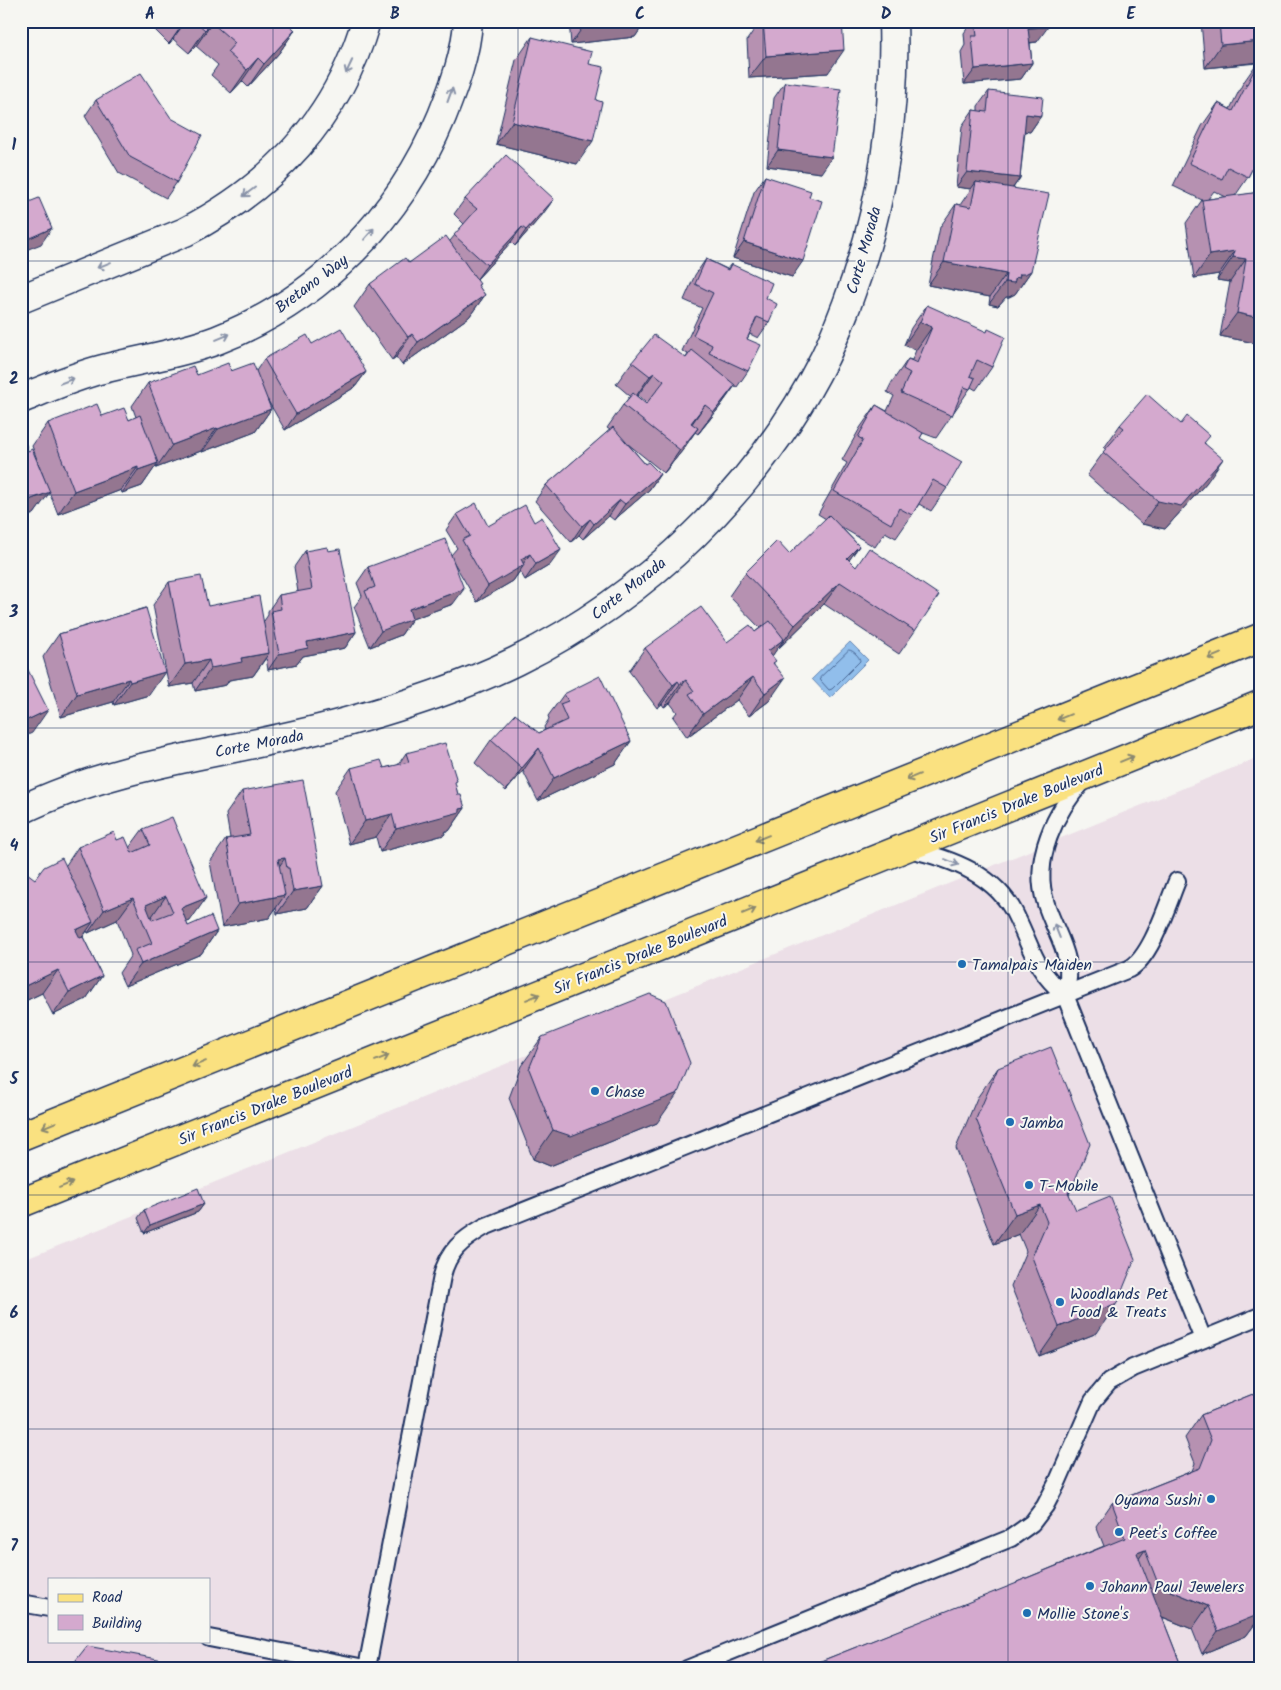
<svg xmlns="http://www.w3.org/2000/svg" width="1281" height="1690" font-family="Kalam,sans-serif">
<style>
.built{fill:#ecdfe7;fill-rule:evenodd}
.water{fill:#91beeb;stroke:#6285b3}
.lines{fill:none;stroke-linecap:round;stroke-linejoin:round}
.shore{stroke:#4a6896;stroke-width:1}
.lane-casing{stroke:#1b2f5e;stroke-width:20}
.street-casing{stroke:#1b2f5e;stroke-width:31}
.secondary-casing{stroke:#1b2f5e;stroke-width:31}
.primary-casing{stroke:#1b2f5e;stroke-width:31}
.lane{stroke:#f6f6f2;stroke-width:16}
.street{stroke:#f6f6f2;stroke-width:28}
.secondary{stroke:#f6f6f2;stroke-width:28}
.primary{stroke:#fae180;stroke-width:28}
.wall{fill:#b691b1;stroke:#1b2f5e;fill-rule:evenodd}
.shaded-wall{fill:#947690;stroke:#1b2f5e}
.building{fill:#d4a9ce;stroke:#1b2f5e;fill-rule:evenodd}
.oneway{stroke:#8892a8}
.oneway2{stroke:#8a886f}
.grid{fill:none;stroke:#1b2f5e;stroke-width:1;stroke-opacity:0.55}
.poi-dot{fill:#1f6fb2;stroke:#f6f6f2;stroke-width:2}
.labels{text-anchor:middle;stroke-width:4;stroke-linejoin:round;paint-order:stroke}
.street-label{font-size:16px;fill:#1b2f5e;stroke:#f6f6f2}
.poi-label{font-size:16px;fill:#1b2f5e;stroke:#f6f6f2;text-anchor:start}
.neatline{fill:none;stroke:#1b2f5e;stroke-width:2}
.grid-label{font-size:16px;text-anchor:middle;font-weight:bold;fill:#1b2f5e}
</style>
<rect width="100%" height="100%" fill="#f6f6f2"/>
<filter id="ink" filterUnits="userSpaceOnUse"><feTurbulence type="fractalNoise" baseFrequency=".02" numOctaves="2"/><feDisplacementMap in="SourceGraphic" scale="10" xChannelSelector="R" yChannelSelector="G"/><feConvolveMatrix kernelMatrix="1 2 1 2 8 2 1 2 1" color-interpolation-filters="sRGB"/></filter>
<g filter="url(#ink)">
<path class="built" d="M1260,757v912h-1239v-408zM49,1579h160v62h-160z"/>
<path class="water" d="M850,642l18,18 -38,38 -18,-19z"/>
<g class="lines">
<path class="shore" d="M849,650c4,0 11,7 11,11l-28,28 -3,1 -8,-9 -1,-3z"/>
<defs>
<g id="lane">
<path d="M908,849c42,9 90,26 109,69 16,33 18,52 48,77l138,344"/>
<path d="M1065,995c11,-38 -8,-57 -19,-91 -15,-44 9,-93 39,-125"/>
<path d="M21,1603l28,5"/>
<path d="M209,1638l161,31"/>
<path d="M367,1668l75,-392c6,-25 20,-36 42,-49l645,-258c22,-11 38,-64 48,-88"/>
<path d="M687,1669l324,-131 21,-15 13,-17 12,-23 36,-82 16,-19 24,-14 127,-52"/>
</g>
<path id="street" d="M21,810c104,-51 219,-57 329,-89 56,-16 113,-34 166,-60 130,-64 243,-173 308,-302 9,-18 16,-37 23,-55 34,-90 49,-187 46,-283"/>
<g id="secondary">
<path d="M21,299l164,-67c87,-45 153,-114 181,-211"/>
<path d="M21,399c27,-11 54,-23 82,-30 38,-10 77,-15 114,-29 103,-40 183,-123 225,-224 12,-30 24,-62 26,-95"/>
</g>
<g id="primary">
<path d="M21,1136l1239,-498"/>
<path d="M21,1203l1239,-498"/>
</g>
</defs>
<use href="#lane" class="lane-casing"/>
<use href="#street" class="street-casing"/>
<use href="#secondary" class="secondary-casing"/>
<use href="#primary" class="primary-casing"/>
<use href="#lane" class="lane"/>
<use href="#street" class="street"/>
<use href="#secondary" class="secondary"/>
<use href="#primary" class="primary"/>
</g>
<g class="wall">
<path d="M151,21h134l10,9 -16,23 -31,34 -6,-6 -11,12 -20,-18 7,-10 -22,-19 -7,7 -16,-14 -4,5 -16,-16 2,-3z"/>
<path d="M569,21h77l-11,16 -64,7z"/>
<path d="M760,21h82l-14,52 -79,5 -2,-38z"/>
<path d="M970,21h77l-10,21 -7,1 2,20 -11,16 -57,5 -3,-32 4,-7 -1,-12 7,-10z"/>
<path d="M1201,21h59v133l-12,23 -13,19 25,-4v152l-40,-8 10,-54 -13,-2 2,-6 -25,4 -8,-55 16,-23 -29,-14 29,-60 16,-23 12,6 13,-26 14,-20 -52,5zM1214,191l12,6 -18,2z"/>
<path d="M532,37l57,27 -12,100 -81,-20 20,-84z"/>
<path d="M785,82l36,91 -54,-7 7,-68z"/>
<path d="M989,91l52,25 -11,16 -5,-1 -5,47 -7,10 18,83 -16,23 -6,3h-3l-8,9 -9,-2 1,-7 -62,-12 12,-58 16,-23 4,1 11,-16 -15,-2 6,-61 11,-16 5,1v-5z"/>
<path d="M96,100l81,82 -11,16 -47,-25 -34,-57z"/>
<path d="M765,176l44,21 -17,80 -59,-19 21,-66z"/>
<path d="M465,199l78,15 -28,32 -4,-4 -34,37 1,7 7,9 -16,22 -67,48 -6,-8 -4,3 -38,-53 16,-23 80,-43 14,-17 -10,-10z"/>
<path d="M706,259l21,10 4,-5 35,34 3,24 -11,16 -8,-4 -3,5 1,32 -11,16 -2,-1 -16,22 -21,26 -3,-2 -13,19 -18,22 -36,-29 17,20 15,10 -11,16 -35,30 -5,-4 -26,23 -4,-4 -8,7 -36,-41 11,-16 64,-55 -3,-2 16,-23 7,-9 -14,-12 16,-22 54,-4 2,-4 -6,-3 20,-43 -18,-8 11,-25zM638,395l9,8 -1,1 -9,-8z"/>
<path d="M927,305l65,62 -16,23 -5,-3 -35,51 -13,-5 -3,5 27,50 -16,23 -12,-7 -7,11 -16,23 -11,-6 -10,15 -34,-20 18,19 -10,14 66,71 -16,23 -75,-50 -45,44 -1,-1 -6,9 2,8 -5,37 -20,15 -12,-16 -50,37 -14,-20 4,-5 -7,-9 -6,4 -2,-3 -5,4 -28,-37 16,-23 82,-6 28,-10 5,-4 -31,-32 16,-23 44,-19 37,-35 -8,-5 29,-51 -5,-3 18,-32 16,-23 11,6 7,-15 -7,-4 5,-10 16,-23 4,1 4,-10 -12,-5 7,-17z"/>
<path d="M312,344l54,28 -11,15 -70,43 -18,-31 4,10 -16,23 -53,20 -1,-1 -45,17 -1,-1 -13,19 -20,7 -1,-3 -63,24 -9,-22 -15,22 -6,-63 17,30 -13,-35 16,-23 54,-7 27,4 7,-3 -4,-11 16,-23 49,-8 34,-4h25l8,-12z"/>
<path d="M1181,424l24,19 2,39 -42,47 -23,-5 -55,-49 19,-26 -2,-1 16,-23z"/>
<path d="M457,514l31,12 62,39 -25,15 -5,-9 -7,10 -36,21 -24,-41v43l-41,15 -11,16 -31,12 -16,-40 8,-11 -5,-13 11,-16 83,-12 6,-7 -11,-18z"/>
<path d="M305,551h23l28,81 -11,16 -42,8 -6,8 -29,6 -2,-12 -13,18 -24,4 -3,5 -31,6 -2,-8 -24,4 -16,-82 16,-23 39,24 56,15 4,-6v-4l11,-16 19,-3 -4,-25z"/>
<path d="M146,608l3,87 -35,10 -1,-3 -52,15 -18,-60 16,-23z"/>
<path d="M564,694l67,47 -16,23 -77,37 -15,-30 -17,20 -31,-28 16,-23 48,-7 6,-3 -1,-3 5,-8 -1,-3z"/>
<path d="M406,753l49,31 3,11 7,13 -16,23h-3l-2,4 -64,17 -4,-15 -27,7 -14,-53 16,-23h33l14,-3z"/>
<path d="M242,791l81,95 -16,22 -30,6 -1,-6 -7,10 -47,9 -12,-65 16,-23 4,-1 -4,-24z"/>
<path d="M143,829l47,92 -4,1 2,4 29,5 -16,23 -76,32 -6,-13 12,-18 -14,-35 -29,13 -1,-2 -4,6 19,39 -16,23 -33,16 -11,-22 -21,10v-121l14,-3 31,-14 12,-18 39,-7 12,8z"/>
<path d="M542,1037l115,86 -107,43 -17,-7 -24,-61 12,-32z"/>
<path d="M998,1068l72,124 -1,2 28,139 -58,23 -28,-70 15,-35 -7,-17 -25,10 -38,-96 21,-50z"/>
<path d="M204,1204l-6,8 -54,21 -6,-15 6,-8z"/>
<path d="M1253,1394l2,230 -9,12 -44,18 -10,-25 -30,-12 18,46 -3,6h-369l3,-4 205,-81 1,-2 87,-36 -8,-20 16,-23 80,-32 3,-8 -10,-25 16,-23z"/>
</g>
<g class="shaded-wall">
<path d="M185,21h1l-17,23z"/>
<path d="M587,21h59l-11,16 -64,7z"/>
<path d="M212,23l-16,23 -7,7 16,-23z"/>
<path d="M1048,27l-11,15 -20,2 11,-16z"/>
<path d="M295,30l-16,23 -31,34 16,-23z"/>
<path d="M1260,41v21l-55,6 16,-23z"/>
<path d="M844,50l-16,23 -79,5 17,-22z"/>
<path d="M258,58l-16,23 -11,12 16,-23z"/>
<path d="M1032,63l-11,16 -57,5 11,-15z"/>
<path d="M1026,114l15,2 -11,16 -15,-2z"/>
<path d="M512,122l81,19 -16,23 -81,-20z"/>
<path d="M778,150l54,7 -11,16 -54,-7z"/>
<path d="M967,172l53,6 -11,15 -33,-11 -5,7 -15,-2z"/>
<path d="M554,199l-11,15 -28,32 11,-16z"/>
<path d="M522,227l-11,15 -35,38 11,-15z"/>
<path d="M52,228l-11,16 -20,8v-10z"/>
<path d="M744,242l59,19 -11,16 -59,-19z"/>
<path d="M1235,251l-16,23 -25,4 16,-23z"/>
<path d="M1233,257l13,2 -16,23 -13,-2z"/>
<path d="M944,262l62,12 -16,23 -62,-12z"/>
<path d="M1031,271l-16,23 -6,3h-3l-8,9 -9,-2 16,-22 11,-5 4,-3z"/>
<path d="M485,295l-16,22 -67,48 16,-23z"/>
<path d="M1237,313l23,5v26l-40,-8z"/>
<path d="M920,322l12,5 -16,23 -12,-5z"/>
<path d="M412,334l-16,23 -4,3 16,-23z"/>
<path d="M366,372l-11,15 -70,43 11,-16z"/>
<path d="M654,373l-16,22 -4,4 16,-23z"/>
<path d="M735,385l-16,23 -21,26 16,-22z"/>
<path d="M705,405l-16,23 2,-5z"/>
<path d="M271,409l-16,23 -53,20 16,-23z"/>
<path d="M217,428l-16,23 -45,17 16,-23z"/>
<path d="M698,428l-16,23 -18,22 16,-23z"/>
<path d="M1223,459l-16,23 -42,47 -23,-5 16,-23z"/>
<path d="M158,463l-16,23 -20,7 16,-23z"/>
<path d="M138,467l-17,23 -63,24 16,-23z"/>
<path d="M660,474l-11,16 -35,30 11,-16z"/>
<path d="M50,492l-16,22 -13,5v-16z"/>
<path d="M620,500l-11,16 -26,23 11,-15z"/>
<path d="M590,519l-11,16 -8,7 11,-16z"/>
<path d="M859,546l-16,23 4,-11z"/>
<path d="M561,550l-11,15 -25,15 11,-16z"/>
<path d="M530,554l-9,13 3,-2 -11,16 -36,21 11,-16 33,-27z"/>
<path d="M840,582l-16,22 -45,44 16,-23z"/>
<path d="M464,589l-11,15 -41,15 -11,16 -31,12 11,-16 28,-22z"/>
<path d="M356,632l-11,16 -42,8 -6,8 -29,6 11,-16 28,-12z"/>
<path d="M784,639l-16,23v-11z"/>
<path d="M269,653l-16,23 -24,4 -3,5 -31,6 16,-23 30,-10z"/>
<path d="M209,660l-16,23 -24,4 16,-23z"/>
<path d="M165,672l-16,23 -35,10 16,-23z"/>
<path d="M753,677l-16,23 -50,37 16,-23z"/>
<path d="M785,678l-16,23 -20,15 16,-23z"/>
<path d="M129,679l-16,23 -52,15 16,-23z"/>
<path d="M686,680l-16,23 -6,4 16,-23z"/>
<path d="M678,681l-16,23 -5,4 16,-23z"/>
<path d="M48,710l-16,23 -11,5v-15z"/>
<path d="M631,741l-16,23 -77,37 16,-23z"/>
<path d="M539,748l-16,23 -17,20 16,-23z"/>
<path d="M465,808l-16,23h-3l-2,4 -64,17 16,-23 64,-20z"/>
<path d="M392,814l-16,23 -27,7 16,-23z"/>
<path d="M285,858l-16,23 9,-22z"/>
<path d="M323,886l-16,22 -30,6 16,-23z"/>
<path d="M285,895l-16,23 -47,9 16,-23z"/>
<path d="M166,896l-16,23 -4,-14z"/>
<path d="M133,898l-16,22 -29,13 16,-23z"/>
<path d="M206,898l-16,23 -25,10 16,-23z"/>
<path d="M93,922l-16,23 -1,-15z"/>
<path d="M217,931l-16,23 -76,32 16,-22z"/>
<path d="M58,970l-16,23 -21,10v-15z"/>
<path d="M102,976l-16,23 -33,16 16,-23z"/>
<path d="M678,1093l-21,30 -107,43 -17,-7 20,-29z"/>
<path d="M204,1204l-6,8 -54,21 6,-8z"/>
<path d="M1040,1205l-21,29 -25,10 21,-30z"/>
<path d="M1117,1303l-20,30 -58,23 20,-29z"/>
<path d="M1145,1550l-16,23 8,-20z"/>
<path d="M1159,1586l49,20 -16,23 -49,-20z"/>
<path d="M1260,1605v17l-5,2 -9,12 -44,18 16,-23z"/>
<path d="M1180,1663l-3,6h-10z"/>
</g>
<g class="building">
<path d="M195,21h90l10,9 -31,34 -6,-6 -11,12 -20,-18 8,-9 -23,-20 -7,7z"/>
<path d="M763,21h79l2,29 -78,6z"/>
<path d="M975,21h72l1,6 -20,1 4,35 -57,6 -3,-33h5z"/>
<path d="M1219,21h41v20l-39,4z"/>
<path d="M532,37l60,15 -3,12 15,3 -8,33 6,2 -9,39 -81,-19z"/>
<path d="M1259,61h1v93l-12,23 -20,-10 -6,12 -33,-16 29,-60 15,8z"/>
<path d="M141,73l30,45 31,17 -25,47 -47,-25 -34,-57z"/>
<path d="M785,82l56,7 -9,68 -54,-7z"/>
<path d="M989,91l54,6 -2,19 -15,-2 -6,64 -53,-6 6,-62 14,2z"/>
<path d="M506,155l48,44 -28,31 -4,-3 -35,38 -33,-30 23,-26 -12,-10z"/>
<path d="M765,176l46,15 -2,6 13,4 -19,60 -59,-19z"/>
<path d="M976,182l73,12 -18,77 -6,3h-5l-1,4 -3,-1 -2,6 -9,-1 1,-8 -62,-12 12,-58 15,3z"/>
<path d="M1260,192v126l-23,-5 9,-54 -13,-2 2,-6 -25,4 -8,-55z"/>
<path d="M21,197l3,7 15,-6 13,30 -31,14z"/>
<path d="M446,236l34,48 -2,1 7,10 -67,47 -6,-8 -4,3 -38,-53 35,-26 4,5z"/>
<path d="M706,259l22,11 3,-6 41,19 -6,15 11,6 -8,18 -12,-5 -10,22 14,6 -13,26 -39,-18 3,-8 -19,-10 20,-42 -18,-9z"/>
<path d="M927,305l60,27 1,-3 17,8 -13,30 -15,-7 -7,16 5,2 -5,11 -6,-2 -12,29 -51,-23 9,-20 -7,-4 5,-10 9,4 15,-36 -12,-5z"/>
<path d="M341,328l25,44 -70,42 -32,-55 43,-24 5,9z"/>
<path d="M654,335l32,23 6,-8 43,35 -21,27 -9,-7 -14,18 7,5 -18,22 -57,-45 10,-12 13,11 18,-23 -10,-8 -4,3 -18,-14z"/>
<path d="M228,363l3,8 22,-8 18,46 -53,20 -1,-1 -45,17 -24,-62 45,-17 4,9z"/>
<path d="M1147,394l34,30 6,-8 23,20 -6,7 19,16 -42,47 -23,-5 -55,-49 21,-24 -4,-3z"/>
<path d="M97,404l5,12 22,-8 5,12 11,-5 18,48 -20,7v-3l-64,24 -26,-68z"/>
<path d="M876,405l47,28 -3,5 42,24 -15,26 -14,-8 -21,35 -13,-7 -8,16 -57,-33 29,-51 -5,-3z"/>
<path d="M613,427l32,37 3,-2 12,12 -35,30 -5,-4 -26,24 -4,-5 -8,7 -36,-41z"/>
<path d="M25,442l3,9 4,-2 18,43 -29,11v-60z"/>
<path d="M476,503l12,23 37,-21 9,17 8,-5 19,33 -25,14 -6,-10 -9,5 3,6 -36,21 -26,-46 8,-4 -13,-22z"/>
<path d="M829,515l30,31 -12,12 9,9 13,-19 70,47 -24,36 -75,-49 -45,43 -50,-52 32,-32 12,13z"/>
<path d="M445,539l19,50 -55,20 3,10 -31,12 -16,-40 10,-4 -7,-20z"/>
<path d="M327,547l1,4 12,-2 16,83 -49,10 1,6 -29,6 -8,-43 10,-2 -2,-14 33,-6 -7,-38z"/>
<path d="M201,576l7,30 51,-10 10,57 -28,5 1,4 -31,6 -2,-8 -24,4 -16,-82z"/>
<path d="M701,607l26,35 23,-17 5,7 15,-11 14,18 -16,12 8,10 -3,2 12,15 -20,15 -12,-16 -50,37 -14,-20 5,-3 -8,-11 -6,4 -2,-3 -5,4 -28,-37z"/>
<path d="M146,608l19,64 -35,10 -1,-3 -52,15 -18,-60z"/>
<path d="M21,656l27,54 -27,13z"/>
<path d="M600,676l31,65 -77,37 -15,-30 -17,20 -31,-28 24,-26 24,19 28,-13 -7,-16 8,-3 -4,-7z"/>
<path d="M445,743l12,38 -2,1 3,13h3l4,13 -5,1v3l-64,17 -4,-15 -27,7 -14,-53 30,-8 3,8 25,-6 -3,-9z"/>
<path d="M303,780l20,106 -30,5 -4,-23h-2l-2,-10 -7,1 7,36 -47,9 -12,-65 24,-4 -8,-44z"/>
<path d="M172,817l34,81 -25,10 7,18 23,-10 6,15 -76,33 -6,-14 17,-7 -19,-45 -29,12 -26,-63 36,-15 3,8 8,-3 7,16 18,-8 -7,-16zM166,896l7,16 -21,8 -6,-15z"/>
<path d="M62,858l31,64 -17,8 4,8 3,-1 19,39 -33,16 -11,-22 -37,18v-69l8,-4 -8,-5v-27l6,-10 8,6 9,-12z"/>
<path d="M650,994l16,7 24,62 -12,30 -107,43 -18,-6 -24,-61 13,-32z"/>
<path d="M1051,1047l39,97 -20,48h-2l8,18 34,-14 25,63 -18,44 -58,24 -27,-70 15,-35 -7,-17 -25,9 -39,-95 22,-51z"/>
<path d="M198,1188l6,16 -54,21 -6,-15z"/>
<path d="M1260,1393v212l-1,1 1,2v6l-42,17 -10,-25 -49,-20 -14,-36 -8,3 43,110 -13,6h-355l-1,-4 206,-82v-1l108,-44 -13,-35 88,-35 11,-28 -10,-25 52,-21v1z"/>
<path d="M87,1646l82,15 -1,5 13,3h-112z"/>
</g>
<defs><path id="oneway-shaft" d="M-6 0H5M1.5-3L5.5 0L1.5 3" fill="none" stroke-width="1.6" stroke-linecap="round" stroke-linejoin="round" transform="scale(1.25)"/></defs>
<g class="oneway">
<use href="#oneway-shaft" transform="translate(349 67) rotate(115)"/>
<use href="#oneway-shaft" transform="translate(450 95) rotate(-70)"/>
<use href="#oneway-shaft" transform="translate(249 192) rotate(143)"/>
<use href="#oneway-shaft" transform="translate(369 234) rotate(-49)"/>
<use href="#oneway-shaft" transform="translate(104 265) rotate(158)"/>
<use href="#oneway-shaft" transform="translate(223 337) rotate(-23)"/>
<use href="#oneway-shaft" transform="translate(67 381) rotate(-21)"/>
<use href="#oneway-shaft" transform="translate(952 862) rotate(23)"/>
<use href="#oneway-shaft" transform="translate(1057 931) rotate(-112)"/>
</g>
<g class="oneway2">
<use href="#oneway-shaft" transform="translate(1215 656) rotate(158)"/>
<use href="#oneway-shaft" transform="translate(1064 717) rotate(158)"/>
<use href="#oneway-shaft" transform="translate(1127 759) rotate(-22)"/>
<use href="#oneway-shaft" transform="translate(913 777) rotate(158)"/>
<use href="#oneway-shaft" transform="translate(762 838) rotate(158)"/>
<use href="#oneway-shaft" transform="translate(749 911) rotate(-22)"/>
<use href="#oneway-shaft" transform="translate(533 997) rotate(-22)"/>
<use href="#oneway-shaft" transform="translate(382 1058) rotate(-22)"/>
<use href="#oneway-shaft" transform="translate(199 1064) rotate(158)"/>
<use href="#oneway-shaft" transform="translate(49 1125) rotate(158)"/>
<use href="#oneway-shaft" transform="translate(66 1185) rotate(-22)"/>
</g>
</g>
<path class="grid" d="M273,21v1648M518,21v1648M763,21v1648M1008,21v1648M21,261h1239M21,495h1239M21,728h1239M21,962h1239M21,1195h1239M21,1429h1239"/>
<g class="poi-dot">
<circle cx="962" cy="964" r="5"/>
<circle cx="595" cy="1091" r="5"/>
<circle cx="1010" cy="1122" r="5"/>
<circle cx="1029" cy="1185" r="5"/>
<circle cx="1060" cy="1302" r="5"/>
<circle cx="1211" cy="1499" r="5"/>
<circle cx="1119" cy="1532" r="5"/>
<circle cx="1090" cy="1586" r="5"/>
<circle cx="1027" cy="1613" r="5"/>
</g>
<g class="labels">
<g class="street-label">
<text transform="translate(863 250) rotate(-74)" y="6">Corte Morada</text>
<text transform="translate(311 283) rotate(-37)" y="6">Bretano Way</text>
<text transform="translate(628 588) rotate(-38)" y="6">Corte Morada</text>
<text transform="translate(259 743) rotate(-11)" y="6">Corte Morada</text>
<text transform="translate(1016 803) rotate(-22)" y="6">Sir Francis Drake Boulevard</text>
<text transform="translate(640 954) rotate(-22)" y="6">Sir Francis Drake Boulevard</text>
<text transform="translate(265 1105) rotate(-22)" y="6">Sir Francis Drake Boulevard</text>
</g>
<g class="poi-label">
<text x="972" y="970">Tamalpais Maiden</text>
<text x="605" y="1097">Chase</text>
<text x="1020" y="1128">Jamba</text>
<text x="1039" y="1191">T-Mobile</text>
<text x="1070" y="1299">Woodlands Pet<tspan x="1070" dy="18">Food &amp; Treats</tspan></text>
<text x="1201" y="1505" text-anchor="end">Oyama Sushi</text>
<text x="1129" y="1538">Peet's Coffee</text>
<text x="1100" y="1592">Johann Paul Jewelers</text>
<text x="1037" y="1619">Mollie Stone's</text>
</g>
</g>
<rect width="1281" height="1690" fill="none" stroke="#f6f6f2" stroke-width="55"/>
<rect x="48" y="1578" width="162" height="65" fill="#f6f6f2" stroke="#9ea6b7"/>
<rect x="58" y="1594" width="25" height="8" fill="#fae180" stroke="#9ea6b7"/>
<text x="92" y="1602" font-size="15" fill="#1b2f5e">Road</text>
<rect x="58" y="1615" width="25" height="15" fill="#d4a9ce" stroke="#9ea6b7"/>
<text x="92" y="1628" font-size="15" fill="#1b2f5e">Building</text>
<rect x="28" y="28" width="1226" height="1634" class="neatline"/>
<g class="grid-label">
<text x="150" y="19">A</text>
<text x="395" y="19">B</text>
<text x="640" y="19">C</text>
<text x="886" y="19">D</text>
<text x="1131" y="19">E</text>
<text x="14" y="150">1</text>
<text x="14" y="384">2</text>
<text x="14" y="617">3</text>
<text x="14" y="851">4</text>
<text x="14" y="1084">5</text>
<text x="14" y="1318">6</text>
<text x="14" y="1551">7</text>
</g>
</svg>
